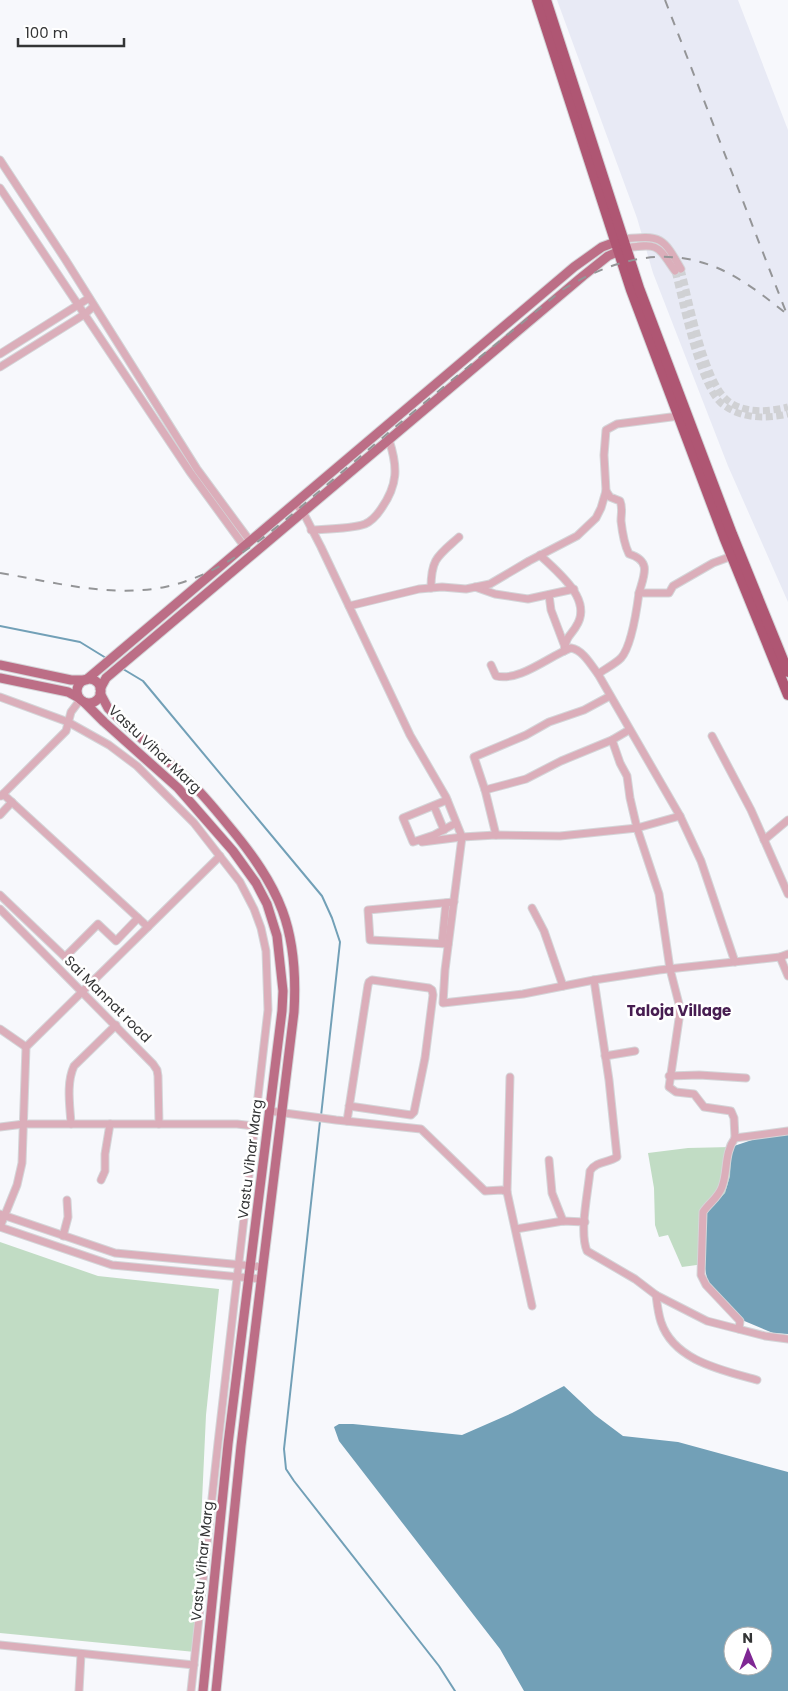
<svg xmlns="http://www.w3.org/2000/svg" width="788" height="1691" font-family="Poppins,sans-serif">
<style>
.built{fill:#e8eaf5}
.green{fill:#c1dcc4}
.water{fill:#72a0b7;fill-rule:evenodd}
.lines{fill:none;stroke-linecap:round;stroke-linejoin:round}
.stream{stroke:#72a0b7;stroke-width:2}
.minor-tunnel{stroke:#d0d1d4;stroke-width:7;stroke-dasharray:7 3.5;stroke-linecap:butt}
.minor-casing{stroke:#d4d5d8;stroke-width:9}
.major-casing{stroke:#d4d5d8;stroke-width:11}
.highway-casing{stroke:#d4d5d8;stroke-width:12}
.minor{stroke:#dbaeba;stroke-width:7}
.major{stroke:#bc6e86;stroke-width:9}
.highway{stroke:#af5673;stroke-width:10}
.rail{stroke:#949597;stroke-width:2;stroke-dasharray:9 9;stroke-linecap:butt}
.labels{text-anchor:middle;stroke-width:5;stroke-linejoin:round;paint-order:stroke}
.street-label{font-size:14px;fill:#333435;stroke:#fff}
.neighbourhood-label{font-size:15px;font-weight:bold;fill:#471d51;stroke:#fff}
</style>
<rect width="100%" height="100%" fill="#f7f8fc"/>
<path class="built" d="M557,0h181l50,130v472l-60,-136 -75,-193 -16,-55z"/>
<g class="green">
<path d="M731,1147l-1,29 -5,17 -20,21 -1,50 -22,3 -14,-32 -9,2 -4,-12 -1,-37 -6,-35 40,-5z"/>
<path d="M0,1242l98,34 121,13 -13,126 -11,237 -195,-19z"/>
</g>
<g class="water">
<path d="M788,1133v201l-15,-1 -31,-13 -34,-37 -4,-19 1,-50 20,-21 5,-17 1,-29 24,-8z"/>
<path d="M564,1386l31,29 28,21 55,6 110,30v219h-264l-24,-42 -161,-208 -5,-14 5,-3h14l109,11 50,-22zM733,1636h30v30h-30z"/>
</g>
<g class="lines">
<g class="stream">
<path d="M0,626l80,16 26,16"/>
<path d="M123,669l20,12 179,215 10,22 8,24 -19,174"/>
<path d="M320,1121l-36,328 2,20 8,12 145,185 16,25"/>
</g>
<g class="minor-tunnel">
<path d="M681,269c8,31 23,110 45,130 15,15 43,13 62,8"/>
<path d="M675,271c8,31 24,114 47,133 19,15 44,15 66,10"/>
</g>
<defs>
<g id="minor">
<path d="M0,160l65,99 132,210 53,72"/>
<path d="M0,188l190,284 54,74"/>
<path d="M624,239c37,-4 39,-2 57,30"/>
<path d="M626,248c33,-5 31,-3 49,23"/>
<path d="M0,354l89,-56"/>
<path d="M0,367l85,-53 9,-8"/>
<path d="M606,491l4,6 10,4c3,7 1,12 1,20 1,9 4,25 8,33 23,7 15,21 10,39"/>
<path d="M295,503l8,9 18,35 89,188 36,62 16,40 -17,133 -2,33 80,-9 71,-14 65,-10 121,-13 8,-3"/>
<path d="M311,530c15,-1 40,-1 54,-6 7,-3 12,-9 16,-15 17,-24 17,-42 8,-69"/>
<path d="M540,555c16,16 51,42 38,68 -7,14 -11,10 -14,28"/>
<path d="M475,587l20,7 33,5 46,-10"/>
<path d="M431,588c0,-30 7,-32 28,-51"/>
<path d="M549,595l2,15 14,37"/>
<path d="M349,606l70,-17 23,-2 24,2 24,-5 39,-23 48,-25 19,-18 5,-10 5,-17 -2,-36 2,-25 11,-6 62,-8"/>
<path d="M491,665l5,11c24,6 53,-20 75,-28 12,2 20,17 27,26l82,142 21,45 34,101"/>
<path d="M598,674c7,-5 17,-10 23,-16 10,-11 16,-50 18,-65h30l4,-7 40,-23 19,-7"/>
<path d="M0,697l68,25 41,23 28,21 57,57 46,59 14,27 7,19 5,23 2,59 -50,433 -27,248"/>
<path d="M712,736l39,74 37,84"/>
<path d="M612,740l8,23 7,13 3,22 7,30 43,-12"/>
<path d="M485,790l41,-11 35,-18 51,-21 17,-10"/>
<path d="M3,794l145,133"/>
<path d="M1,796l65,-65 5,-19 9,-12"/>
<path d="M447,800l-44,18 10,24 21,-7 22,-12"/>
<path d="M434,806l10,24"/>
<path d="M0,815l12,-13"/>
<path d="M496,835l-11,-45 -11,-33 52,-22 23,-13 35,-12 26,-14"/>
<path d="M764,840l24,-20"/>
<path d="M422,842l40,-5 34,-2 64,1 77,-8 22,66 11,75 9,35v15l-10,68 7,5 18,2 10,13 27,4 3,7 1,20"/>
<path d="M0,895l65,62 33,-33 18,17 22,-23"/>
<path d="M532,908l12,23 19,55"/>
<path d="M0,909l153,155 4,6 1,6 1,48"/>
<path d="M442,943l4,-40"/>
<path d="M448,944l-78,-4 -2,-30 86,-8"/>
<path d="M780,957l8,19"/>
<path d="M594,980l15,100 8,77c-9,6 -21,4 -27,14 -2,22 -11,61 -3,80l48,28 21,16 51,26 58,15 23,3"/>
<path d="M0,1029l26,18"/>
<path d="M605,1056l30,-5"/>
<path d="M669,1076l30,-1 47,3"/>
<path d="M270,1111l66,9 85,9 64,62 17,-1 5,2 25,114"/>
<path d="M347,1121l21,-136 1,-3 3,-2 57,8 3,2 1,5 -8,63 -11,54 -3,3 -62,-9"/>
<path d="M71,1124c-1,-18 -5,-41 3,-58l42,-41"/>
<path d="M0,1127l24,-3h213l17,2"/>
<path d="M549,1160l3,33 11,28"/>
<path d="M101,1180l4,-9v-17l5,-30"/>
<path d="M507,1192l3,-115"/>
<path d="M0,1214l115,39 148,14"/>
<path d="M0,1227l17,-42 5,-22 4,-116 194,-191"/>
<path d="M0,1227l112,38 149,14"/>
<path d="M516,1229l47,-8 22,1"/>
<path d="M63,1236l5,-19 -1,-17"/>
<path d="M656,1295c1,8 2,18 5,27 13,39 61,48 96,58"/>
<path d="M739,1329l1,-8 -34,-36 -5,-10 2,-63c6,-9 15,-14 19,-25 6,-16 2,-34 13,-49l53,-7"/>
<path d="M0,1645l194,20"/>
<path d="M79,1691l2,-37"/>
</g>
<g id="major">
<path d="M0,665l71,15h13"/>
<path d="M0,678l68,14 11,6"/>
<circle cx="89" cy="691" r="12"/>
<path d="M86,680l488,-413 28,-20 19,-7"/>
<path d="M100,689l6,-11 477,-402 25,-20 16,-7"/>
<path d="M100,693l8,15c25,25 54,46 79,71 15,14 28,30 41,46 52,62 71,104 66,187l-53,434 -25,245"/>
<path d="M84,702l20,20 74,66 55,63 23,32 11,21 10,32 6,55 -1,20 -54,433 -25,247"/>
</g>
<g id="highway">
<path d="M537,0l94,290 93,247 64,158"/>
<path d="M546,0l93,288 93,246 56,138"/>
</g>
</defs>
<use href="#minor" class="minor-casing"/>
<use href="#major" class="major-casing"/>
<use href="#highway" class="highway-casing"/>
<use href="#minor" class="minor"/>
<use href="#major" class="major"/>
<use href="#highway" class="highway"/>
<g class="rail">
<path d="M665,0l121,312"/>
<path d="M0,573c54,9 110,25 165,14 56,-12 102,-51 144,-87 26,-22 52,-44 78,-66 58,-49 117,-96 175,-144 59,-36 119,-48 180,-9 16,10 31,22 46,34"/>
</g>
</g>
<g class="labels">
<g class="street-label">
<text transform="translate(155 749) rotate(43)" y="5">Vastu Vihar Marg</text>
<text transform="translate(108 999) rotate(45)" y="5">Sai Mannat road</text>
<text transform="translate(250 1159) rotate(-83)" y="5">Vastu Vihar Marg</text>
<text transform="translate(202 1561) rotate(-84)" y="5">Vastu Vihar Marg</text>
</g>
<g class="neighbourhood-label">
<text x="679" y="1016">Taloja Village</text>
</g>
</g>
<g transform="translate(748 1651) rotate(359)"><circle r="24" fill="#ffffff" stroke="#adaeae"/>
<path d="M0-4L9 19L0 12L-9 19Z" fill="#7f2794"/>
<text y="-8" font-size="14" font-weight="bold" text-anchor="middle" fill="#333435">N</text>
</g>
<path d="M18 38v8h106v-8" fill="none" stroke="#333435" stroke-width="2.5"/>
<text x="25" y="38" font-size="15" fill="#333435" stroke="#ffffff" stroke-width="4" paint-order="stroke">100 m</text>
</svg>
